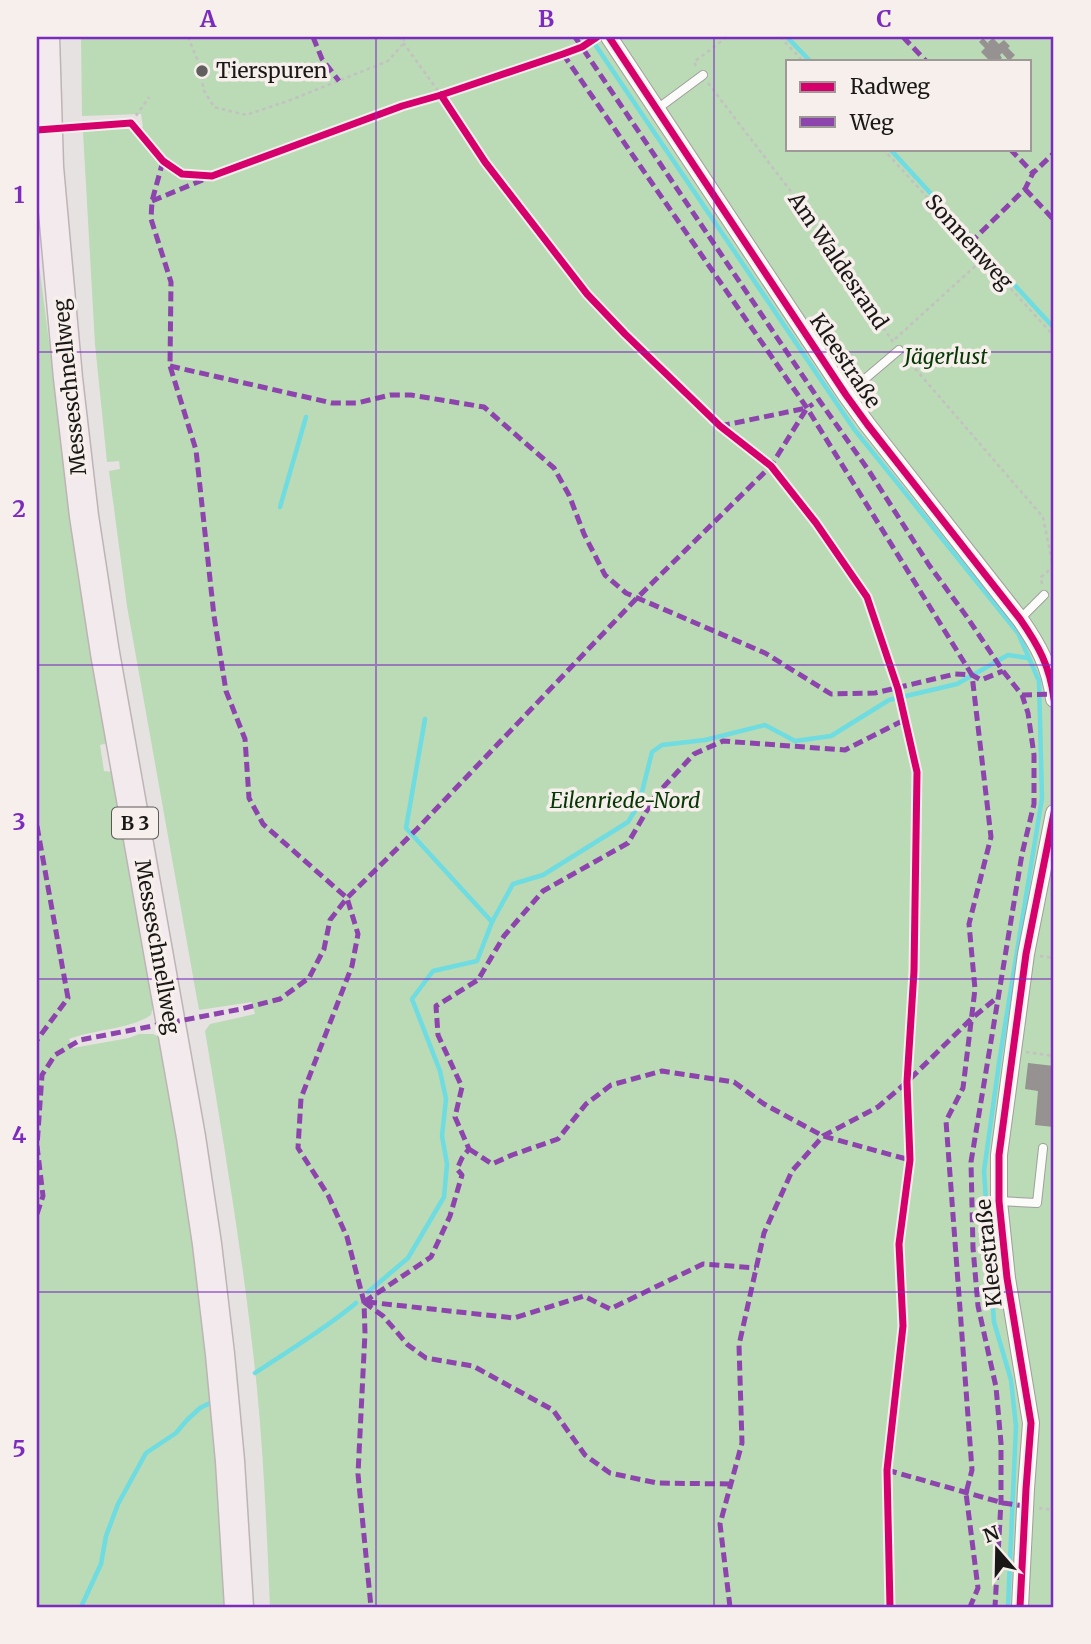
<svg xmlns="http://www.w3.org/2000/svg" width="1091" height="1644" font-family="Merriweather,serif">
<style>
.green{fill:#bbdab6;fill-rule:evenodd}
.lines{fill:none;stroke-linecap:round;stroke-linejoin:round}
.stream{stroke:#6edce0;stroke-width:4.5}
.building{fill:#959291}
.lane-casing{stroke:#a19e9d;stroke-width:10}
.street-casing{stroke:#a19e9d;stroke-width:18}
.highway-casing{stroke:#beb4b6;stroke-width:31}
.path{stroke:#c3c1c1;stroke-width:2.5;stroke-dasharray:3.5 3.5;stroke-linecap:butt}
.lane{stroke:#fbfbfa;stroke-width:8}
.street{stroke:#fbfbfa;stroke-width:16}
.highway{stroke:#f2eaec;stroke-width:28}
.path-bridge{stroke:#c3c1c1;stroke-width:2.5;stroke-dasharray:3.5 3.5;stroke-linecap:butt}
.quiet{stroke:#8e44ad;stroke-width:5;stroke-dasharray:10 5;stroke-linecap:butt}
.cycleway-casing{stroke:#f6efec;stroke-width:11}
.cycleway{stroke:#d6006c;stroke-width:7}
.grid{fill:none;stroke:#7b2cbf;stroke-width:2;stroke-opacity:0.55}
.poi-dot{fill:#615f5e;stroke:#f6efec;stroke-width:2.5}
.labels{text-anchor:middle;stroke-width:7;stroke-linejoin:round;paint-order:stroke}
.shield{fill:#f6efec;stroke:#5c5857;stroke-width:2}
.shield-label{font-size:19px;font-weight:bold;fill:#1a1817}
.poi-label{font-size:21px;fill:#1a1817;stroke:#f6efec;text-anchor:start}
.street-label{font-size:21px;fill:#1a1817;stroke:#f6efec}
.park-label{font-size:21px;font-style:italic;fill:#063704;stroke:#f6efec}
.neatline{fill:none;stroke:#7b2cbf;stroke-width:2.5}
.grid-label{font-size:23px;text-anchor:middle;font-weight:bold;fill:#7b2cbf}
</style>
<rect width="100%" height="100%" fill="#e6e2e1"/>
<g class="green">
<path d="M81,37h973v1570h-784c-3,-72 -6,-145 -13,-218 -12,-120 -32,-239 -52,-358l5,-7 45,-10 -3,-12 -53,8 -72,-404 -18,-135 11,-2 -1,-8 -12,1 -12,-118 -12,-212 60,-5 -2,-13 -59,2zM788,61h242v88h-242z"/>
<path d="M37,248l37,289 34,206 -8,2 4,26 9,1 40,234 -2,9c-23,15 -56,14 -82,24l4,9 56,-10 10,-4h14l10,5 22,129 24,195 16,244h-188z"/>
</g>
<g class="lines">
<g class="stream">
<path d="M590,37l264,392 164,204 21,48 3,117 -42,258 -16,115 10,151 17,58 5,46 -8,181"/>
<path d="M787,37l23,24"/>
<path d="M890,149l164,179"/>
<path d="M280,507l26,-90"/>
<path d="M425,719l-19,109 86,94"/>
<path d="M368,1292l40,-34 36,-61 3,-33 -5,-28 4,-37 -6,-28 -28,-72 21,-28 44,-10 15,-39 21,-38 30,-9 85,-53 11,-18 13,-52 10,-7 43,-5 60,-15 30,16 36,-5 58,-36 68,-16 51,-29 20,3"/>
<path d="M255,1373c34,-23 69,-43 101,-70"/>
<path d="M81,1607l20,-43 5,-28 12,-32 28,-51 30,-20 11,-13 13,-12 14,-7"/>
</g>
</g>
<g class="building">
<path d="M983,38l6,6 -1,-2 5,-4 6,6 5,-4 6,6 -2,2 7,7 -6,6 -7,-8 -2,2 2,3 -4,3h-8l-9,-9 4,-4 -6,-6z"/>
<path d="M1028,1063l26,3v61l-19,-2 3,-34 -13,-2z"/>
</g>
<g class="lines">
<defs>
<g id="lane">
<path d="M657,109l46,-34"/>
<path d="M846,395l53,-45"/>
<path d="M1020,619l24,-24"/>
<path d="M999,1201l38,2 6,-55"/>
</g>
<g id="street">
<path d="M609,37l237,358 21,29 153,195c18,26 30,47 34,80"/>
<path d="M1020,1607l6,-118 5,-66 -24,-145 -8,-77v-46l27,-201 28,-141"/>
</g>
<path id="highway" d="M45,37l4,130 19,211 16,138 21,137 86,484 16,107 13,110 10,107 9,146"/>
</defs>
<use href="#lane" class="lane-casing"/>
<use href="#street" class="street-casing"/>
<use href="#highway" class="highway-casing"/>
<g class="path">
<path d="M188,37l14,34 1,18 11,18 32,8 42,-14 100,-40 16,-18v-6"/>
<path d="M399,37l42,58"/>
<path d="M780,37l23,24"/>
<path d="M696,66l-2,-4 33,-25"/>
<path d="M708,83l91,119 94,140"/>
<path d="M148,143l-17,-20 18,-26"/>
<path d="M883,149l171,187"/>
<path d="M895,339l88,-80"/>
<path d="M906,358l137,159 10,50 -12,10 1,8"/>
<path d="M1040,956l14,2"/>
<path d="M1026,1052l28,4"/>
<path d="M1039,1508l15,2"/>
</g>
<use href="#lane" class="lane"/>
<use href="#street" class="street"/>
<use href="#highway" class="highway"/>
<path class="path-bridge" d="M37,130l94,-7"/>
<g class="quiet">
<path d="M313,37l9,22 17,22"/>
<path d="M575,37l244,363 50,71 60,94 38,52 36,54 19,24 6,18 6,42v49l-12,50 -51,308 2,86 5,58 18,81 5,56v59l-6,105"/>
<path d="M903,37l23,24"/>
<path d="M563,54l244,354 165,267 19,162 -22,87 6,65 -12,99 -17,33 26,349 -6,23 12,95 -8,19"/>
<path d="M1010,149l23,24"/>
<path d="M163,161l-11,40 -1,18 20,63 -1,84 26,84 18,166 12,75 19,48 4,59 14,26 84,74 11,36 -6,32 -51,132 -3,50 30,47 19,42 17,65 1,31 -7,141 13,133"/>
<path d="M1025,189l29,31"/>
<path d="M152,201l53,-22"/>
<path d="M970,243l55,-54 8,-16 21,-20"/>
<path d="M170,366l162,37h25l33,-8h21l73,12 70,61 15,27 15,39 21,41 21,18 139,60 66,41 44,-1 80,-19 17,1 9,5 22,-9"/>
<path d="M720,426l87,-18"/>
<path d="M1022,695l32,-1"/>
<path d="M37,826l31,172 -31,42"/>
<path d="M469,1149l23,15 20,-9 46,-16 28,-35 25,-19 51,-14 72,11 30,22 59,32 87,24"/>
<path d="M37,1214l6,-18 -6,-50 5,-71 13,-20 25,-15 161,-31 39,-10 29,-21 15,-29 6,-29 17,-22 70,-69 219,-230 135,-133 36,-58 6,-4"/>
<path d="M364,1302l67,-45 19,-41 12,-41 -5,-6 5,-11 7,-9 -14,-32 7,-30 -24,-52 -2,-29 42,-26 26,-44 39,-45 85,-48 28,-48 38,-41 29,-13 122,9 61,-31"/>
<path d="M364,1302l19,14 25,29 18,13 47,8 80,44 32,45 25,18 47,10 74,1"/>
<path d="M367,1302l147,16 70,-22 26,13 93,-45 53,4"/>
<path d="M887,1470l116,33 22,3"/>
<path d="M730,1607l-10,-83 22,-81 -3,-98 25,-112 28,-62 31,-35 55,-29 29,-25 64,-63 28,-23"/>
</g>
<defs>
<g id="cycleway">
<path d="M609,37l237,358 21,29 153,195c18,26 30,47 34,80"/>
<path d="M441,95l44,67 102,132 38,40 95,92 51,40 45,57 51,74 31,92 19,83 -3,199 -7,111 3,78 -11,84 4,82 -16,144 3,137"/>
<path d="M37,130l94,-7 32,38 19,13 30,2 190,-70 39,-11 122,-41 19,-7 15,-10"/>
<path d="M1020,1607l6,-118 5,-66 -24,-145 -8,-77v-46l27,-201 28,-141"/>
</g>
</defs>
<use href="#cycleway" class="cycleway-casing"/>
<use href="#cycleway" class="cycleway"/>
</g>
<path class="grid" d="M376,37v1570M714,37v1570M37,352h1017M37,665h1017M37,979h1017M37,1292h1017"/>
<circle class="poi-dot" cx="202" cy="71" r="7"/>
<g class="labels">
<rect class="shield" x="112" y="807.5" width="46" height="31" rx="5"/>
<g class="shield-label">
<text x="135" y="830">B 3</text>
</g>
<g class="poi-label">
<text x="216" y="78">Tierspuren</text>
</g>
<g class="street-label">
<text transform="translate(969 242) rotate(48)" y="7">Sonnenweg</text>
<text transform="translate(838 261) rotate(56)" y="7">Am Waldesrand</text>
<text transform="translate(845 361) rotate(56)" y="7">Kleestraße</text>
<text transform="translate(70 387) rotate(-96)" y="7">Messeschnellweg</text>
<text transform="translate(157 947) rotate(80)" y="7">Messeschnellweg</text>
<text transform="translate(989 1253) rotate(-96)" y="7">Kleestraße</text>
</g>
<g class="park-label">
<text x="946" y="364">Jägerlust</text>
<text x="625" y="808">Eilenriede-Nord</text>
</g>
</g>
<rect width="1091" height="1644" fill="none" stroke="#f6efec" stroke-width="77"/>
<rect x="786" y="60" width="245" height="91" fill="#f6efec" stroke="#9e9997" stroke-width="2"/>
<rect x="800" y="82" width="35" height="10" fill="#d6006c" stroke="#9e9997" stroke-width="2"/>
<text x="850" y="94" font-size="21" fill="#1a1817">Radweg</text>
<rect x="800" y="117" width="35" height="10" fill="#8e44ad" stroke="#9e9997" stroke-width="2"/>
<text x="850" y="130" font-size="21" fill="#1a1817">Weg</text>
<g transform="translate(997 1550) rotate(340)" stroke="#f6efec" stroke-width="5" paint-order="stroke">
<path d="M0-5L12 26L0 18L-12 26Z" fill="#1a1817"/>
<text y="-10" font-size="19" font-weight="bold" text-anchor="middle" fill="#1a1817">N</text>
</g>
<rect x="38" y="38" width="1014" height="1568" class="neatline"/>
<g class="grid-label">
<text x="208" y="27">A</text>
<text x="546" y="27">B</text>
<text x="884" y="27">C</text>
<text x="19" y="203">1</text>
<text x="19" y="517">2</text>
<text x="19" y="830">3</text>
<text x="19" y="1143">4</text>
<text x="19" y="1457">5</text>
</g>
</svg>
